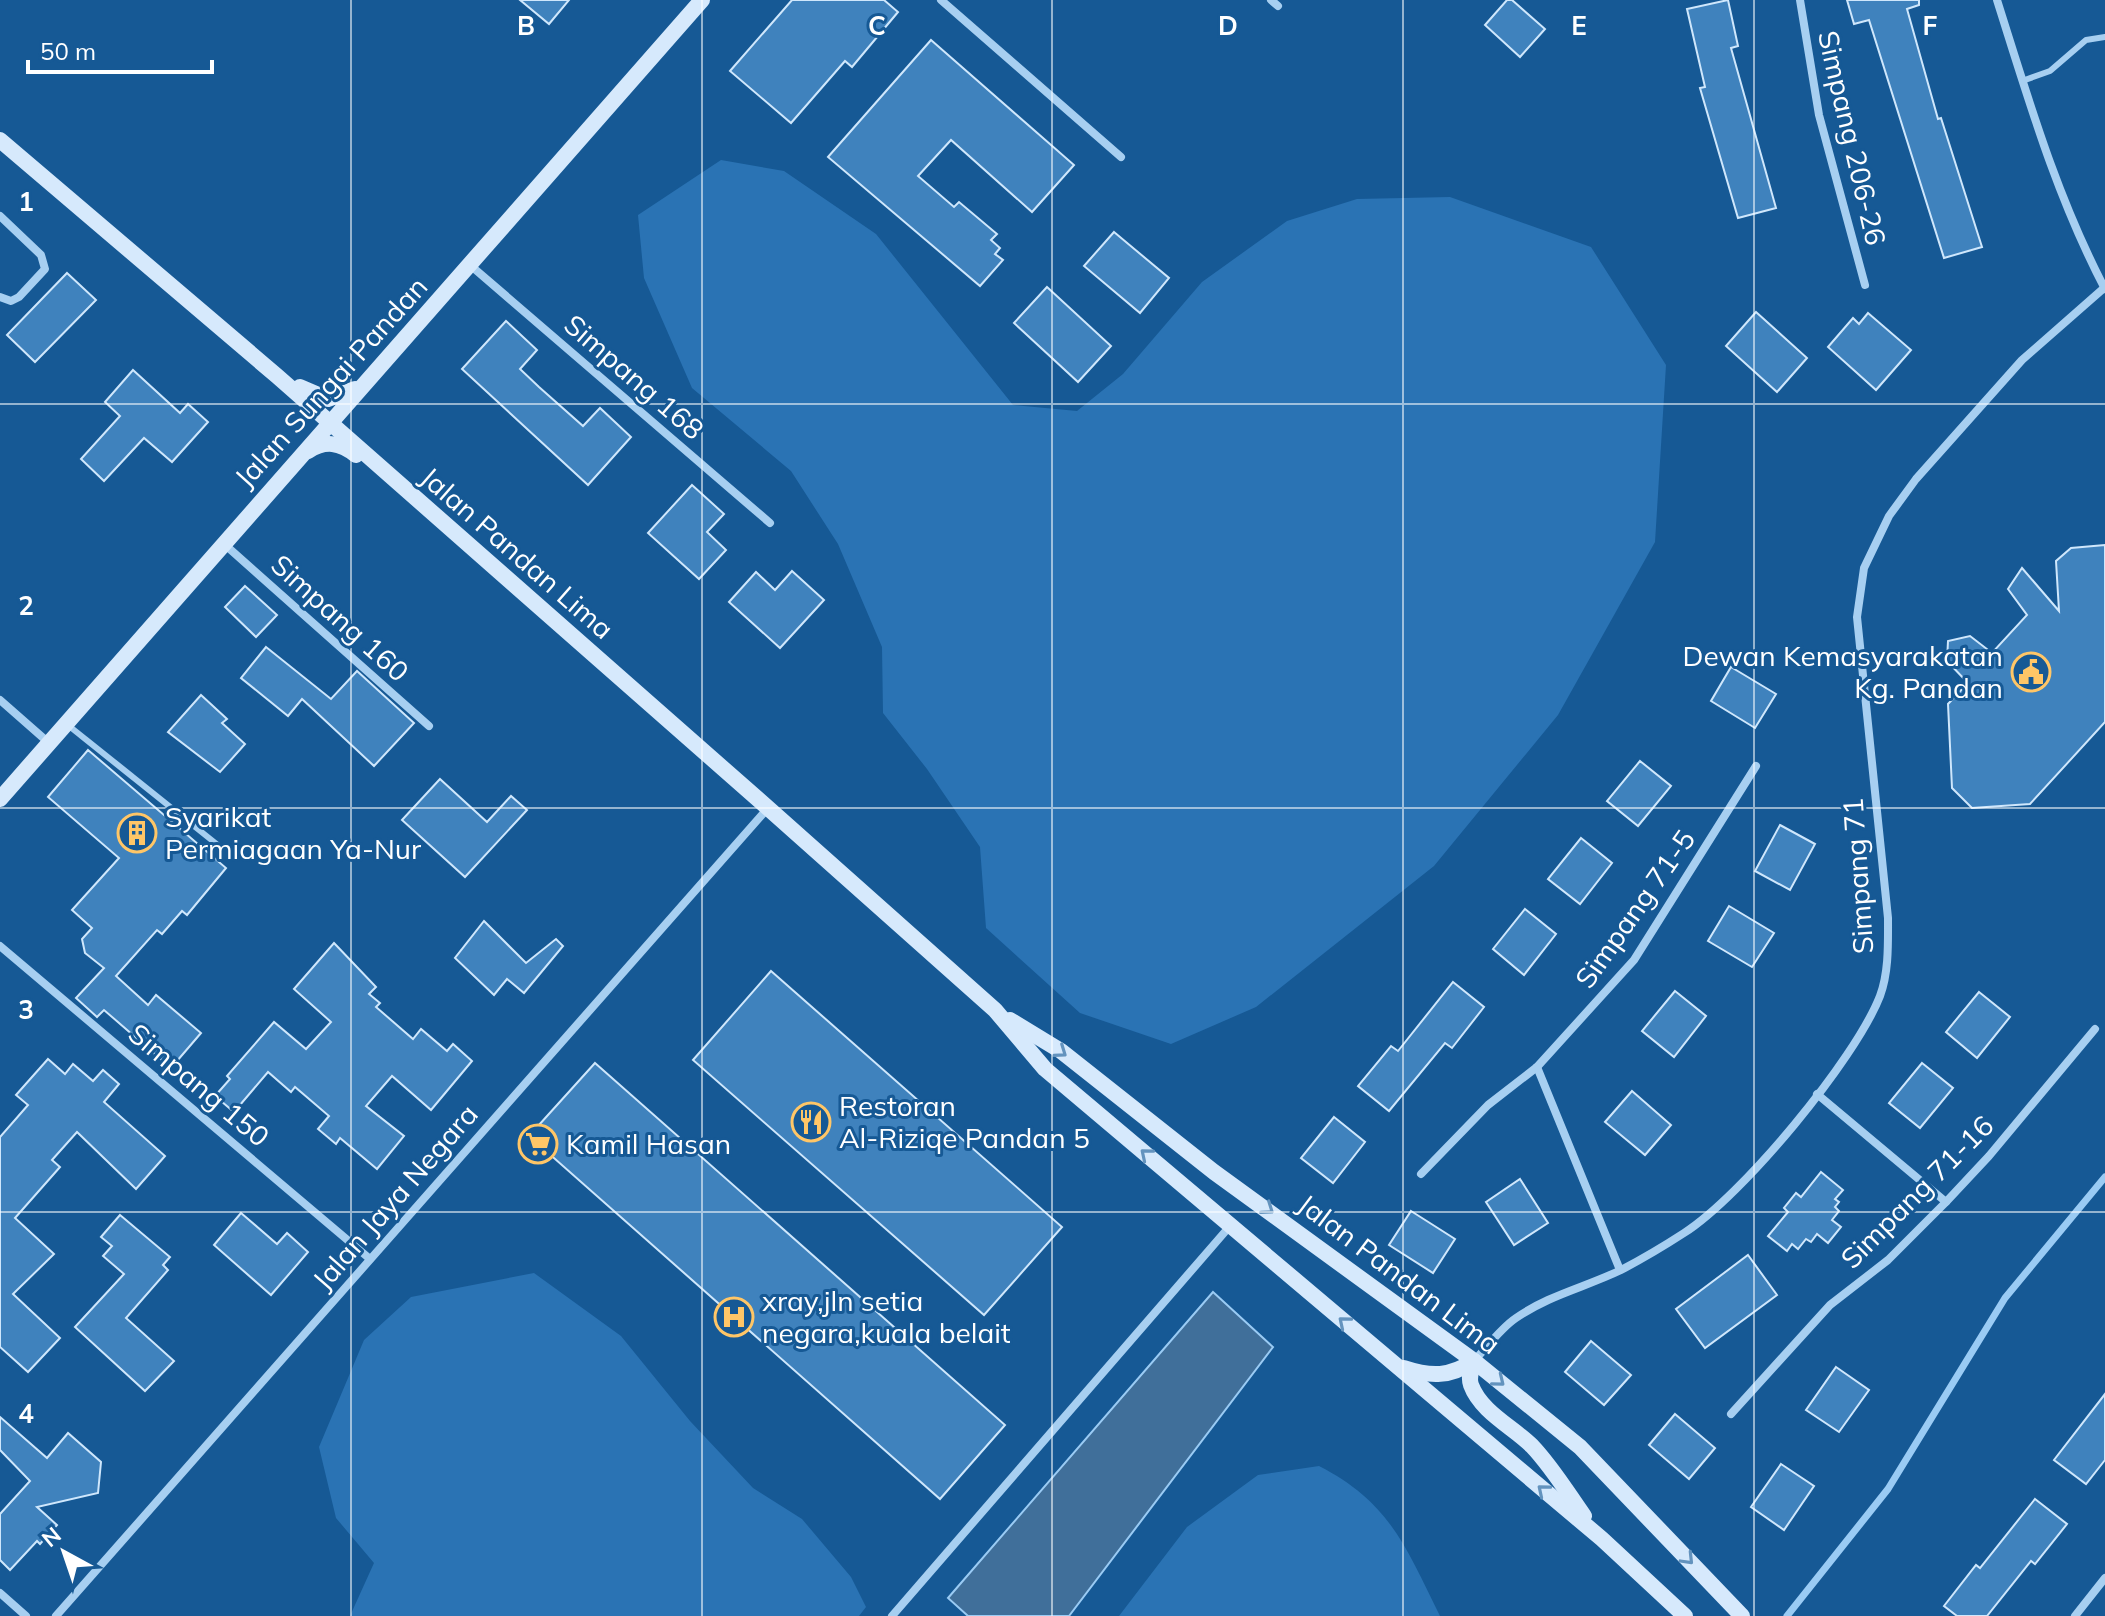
<svg xmlns="http://www.w3.org/2000/svg" width="2105" height="1616" font-family="Mulish,sans-serif">
<style>
.green{fill:#2a73b4}
.water{fill:#406f9a;stroke:#9acbf4;stroke-width:2}
.lines{fill:none;stroke-linecap:round;stroke-linejoin:round}
.stream{stroke:#9acbf4;stroke-width:7}
.building{fill:#3f82bd;stroke:#cfe7fc;stroke-width:2}
.lane{stroke:#a7cff1;stroke-width:6}
.street{stroke:#a7cff1;stroke-width:8}
.secondary{stroke:#d6e9fc;stroke-width:16}
.oneway{stroke:#6393be}
.grid{fill:none;stroke:#fff;stroke-width:2;stroke-opacity:0.55}
.labels{text-anchor:middle;stroke-width:6;stroke-linejoin:round;paint-order:stroke}
.street-label{font-size:28px;fill:#fff;stroke:#165995}
.poi-label{font-size:28px;fill:#fff;stroke:#165995;text-anchor:start}
.grid-label{font-size:26px;text-anchor:middle;font-weight:bold;fill:#fff;stroke:#165995;stroke-width:6;stroke-linejoin:round;paint-order:stroke}
</style>
<rect width="100%" height="100%" fill="#165995"/>
<g class="green">
<path d="M721,160l63,11 92,63 137,171 64,6 46,-37 79,-92 85,-61 70,-22 93,-2 141,50 75,118 -11,177 -97,173 -124,151 -178,141 -85,37 -91,-31 -94,-85 -6,-81 -53,-78 -44,-56 -1,-66 -44,-103 -47,-73 -99,-83 -48,-110 -6,-63z"/>
<path d="M534,1273l87,63 69,85 63,67 49,31 49,58 15,30 -7,9h-509l24,-53 -38,-45 -17,-71 45,-107 47,-43z"/>
<path d="M1319,1466c72,37 87,82 121,150h-321l68,-89 71,-52z"/>
</g>
<path class="water" d="M1213,1292l60,55 -204,269h-101l-20,-18z"/>
<g class="lines">
<path class="stream" d="M1787,1616l101,-127 117,-191 100,-121"/>
</g>
<g class="building">
<path d="M520,0h49l-20,24z"/>
<path d="M792,0h92l14,12 -46,55 -7,-6 -54,62 -61,-52z"/>
<path d="M1507,0h5l33,29 -25,28 -35,-32z"/>
<path d="M1728,0l10,46 -7,2 45,160 -38,10 -38,-130 5,-1 -18,-78z"/>
<path d="M1847,0h72v5l-12,4 31,110 3,-1 41,129 -38,11 -75,-238 -15,4z"/>
<path d="M931,40l143,125 -42,47 -81,-72 -33,36 36,31 5,-5 38,32 -6,6 9,8 -5,6 8,6 -23,26 -152,-129z"/>
<path d="M1114,232l55,46 -29,35 -56,-47z"/>
<path d="M67,273l29,27 -61,62 -28,-27z"/>
<path d="M1047,287l64,59 -33,36 -64,-59z"/>
<path d="M1756,312l51,46 -30,34 -51,-46z"/>
<path d="M1868,313l43,37 -35,40 -48,-43 25,-29 6,6z"/>
<path d="M506,321l31,29 -17,19 19,18 44,39 17,-18 31,29 -43,48 -126,-116z"/>
<path d="M133,370l47,43 8,-9 20,18 -36,40 -28,-24 -40,43 -23,-22 39,-43 -15,-14z"/>
<path d="M692,485l32,29 -17,18 19,18 -27,29 -51,-46z"/>
<path d="M2105,545v177l-75,82 -58,4 -20,-20 -4,-84 20,-21 -21,-22 1,-20 22,-5 22,17 35,-38 -19,-26 14,-21 37,43 -3,-50 15,-13z"/>
<path d="M792,571l32,29 -44,48 -51,-46 27,-30 19,18z"/>
<path d="M245,586l32,29 -21,22 -31,-30z"/>
<path d="M266,647l65,52 26,-28 57,52 -40,43 -72,-67 -14,17 -47,-38z"/>
<path d="M1731,667l45,27 -21,34 -44,-27z"/>
<path d="M201,695l26,24 -5,4 23,21 -25,28 -52,-40z"/>
<path d="M88,750l138,118 -39,47 -5,-4 -20,23 -5,-4 -41,46 32,29 8,-10 45,38 -30,35 -67,-58 -7,7 -21,-19 28,-30 -19,-15 -3,-14 10,-11 -20,-18 47,-52 -71,-61z"/>
<path d="M1640,761l31,25 -33,40 -31,-25z"/>
<path d="M440,779l47,43 24,-26 16,14 -62,67 -63,-57z"/>
<path d="M1780,825l35,19 -25,46 -35,-19z"/>
<path d="M1581,838l31,25 -32,41 -32,-25z"/>
<path d="M1729,906l45,27 -22,34 -44,-26z"/>
<path d="M1525,909l31,25 -32,41 -31,-26z"/>
<path d="M484,921l42,42 30,-24 7,7 -39,47 -17,-14 -13,16 -39,-37z"/>
<path d="M334,943l42,44 -7,7 11,9 -4,4 37,32 8,-10 26,22 6,-7 19,17 -41,49 -39,-34 -26,30 38,30 -27,33 -37,-31 -4,6 -18,-15 11,-13 -34,-29 -4,5 -23,-20 -34,40 -19,-16 15,-17 -3,-3 47,-54 32,27 25,-27 -37,-33z"/>
<path d="M771,971l291,256 -78,88 -291,-255z"/>
<path d="M1453,982l31,25 -32,41 -7,-5 -56,68 -31,-25 33,-40 7,5z"/>
<path d="M1675,991l31,25 -32,41 -32,-26z"/>
<path d="M1979,992l31,25 -33,41 -31,-26z"/>
<path d="M48,1059l17,15 8,-10 20,17 10,-11 16,14 -15,18 61,54 -29,33 -59,-57 -25,28 8,7 -45,51 39,36 -41,40 47,44 -32,34 -28,-25v-210l28,-32 -12,-10z"/>
<path d="M595,1063l410,362 -65,74 -411,-363z"/>
<path d="M1922,1063l31,25 -33,40 -31,-25z"/>
<path d="M1632,1091l39,34 -26,30 -40,-33z"/>
<path d="M1334,1117l31,25 -32,41 -32,-25z"/>
<path d="M1821,1172l22,18 -8,9 4,3 -4,5 4,4 -7,9 9,7 -13,16 -11,-9 -6,8 -5,-3 -8,10 -6,-5 -5,7 -19,-15 20,-24 -4,-4 12,-15 5,4z"/>
<path d="M1520,1179l28,44 -34,22 -28,-43z"/>
<path d="M1411,1211l44,28 -22,34 -44,-28z"/>
<path d="M241,1213l36,31 10,-11 21,19 -37,43 -57,-50z"/>
<path d="M120,1215l50,42 -7,8 5,5 -42,48 48,43 -29,30 -70,-64 49,-53 -21,-18 9,-10 -11,-9z"/>
<path d="M1748,1255l29,40 -72,53 -29,-39z"/>
<path d="M1591,1341l40,34 -27,30 -39,-33z"/>
<path d="M1836,1367l33,23 -30,42 -33,-22z"/>
<path d="M2105,1394v66l-19,24 -32,-24z"/>
<path d="M1675,1414l40,34 -26,31 -40,-34z"/>
<path d="M0,1417l47,41 21,-25 33,29 -3,31 -61,14 20,18 -17,19 -3,-3 -27,29 -10,-10v-46l30,-33 -30,-31z"/>
<path d="M1781,1464l33,22 -30,44 -33,-23z"/>
<path d="M2035,1499l32,25 -32,40 -4,-3 -44,55h-30l-13,-10 32,-41 4,3z"/>
</g>
<g class="lines">
<g class="lane">
<path d="M2022,81l28,-10 36,-31 19,-3"/>
<path d="M69,726l150,120"/>
</g>
<g class="street">
<path d="M941,0l180,157"/>
<path d="M1271,0l7,6"/>
<path d="M1800,0l19,115 46,170"/>
<path d="M1997,0c32,101 59,195 108,289"/>
<path d="M0,216l41,39 4,14 -26,28 -8,4 -11,-4"/>
<path d="M470,265l300,258"/>
<path d="M223,543l206,183"/>
<path d="M0,700l49,43"/>
<path d="M0,946l370,313"/>
<path d="M1537,1067l83,203"/>
<path d="M1817,1094l129,108"/>
<path d="M1421,1174l67,-69 49,-38 97,-107 122,-194"/>
<path d="M1474,1361c13,-14 27,-33 42,-43 33,-23 70,-31 105,-48 21,-11 43,-24 63,-37 58,-37 171,-173 196,-237 9,-24 8,-53 8,-78l-31,-301 7,-49 25,-52 27,-37 106,-119 82,-72"/>
<path d="M1731,1414l99,-109 58,-45 58,-58 43,-46 106,-127"/>
<path d="M0,1593l26,23"/>
<path d="M56,1616l712,-808"/>
<path d="M892,1616l338,-390"/>
<path d="M2075,1616l30,-38"/>
</g>
<g class="secondary">
<path d="M0,140l277,236 491,432 227,202 50,59 557,470 83,77"/>
<path d="M300,387l28,12 27,-10"/>
<path d="M308,451c17,-11 32,-9 48,4"/>
<path d="M0,799l702,-799"/>
<path d="M1010,1020l51,31 153,121 260,189 106,86 162,169"/>
<path d="M1474,1361c-2,8 -6,16 -3,24 10,27 42,42 61,61 20,21 35,46 52,70"/>
<path d="M1404,1368c27,9 46,9 70,-7"/>
</g>
</g>
<defs><path id="oneway-chevron" d="M-2-3.5L2.5 0L-2 3.5" fill="none" stroke-width="1.6" stroke-linecap="round" stroke-linejoin="round" transform="scale(2)"/></defs>
<g class="oneway">
<use href="#oneway-chevron" transform="translate(1061 1052) rotate(35)"/>
<use href="#oneway-chevron" transform="translate(1146 1154) rotate(-140)"/>
<use href="#oneway-chevron" transform="translate(1268 1209) rotate(35)"/>
<use href="#oneway-chevron" transform="translate(1344 1322) rotate(-140)"/>
<use href="#oneway-chevron" transform="translate(1499 1381) rotate(39)"/>
<use href="#oneway-chevron" transform="translate(1543 1490) rotate(-140)"/>
<use href="#oneway-chevron" transform="translate(1688 1559) rotate(46)"/>
</g>
<path class="grid" d="M351,0v1616M702,0v1616M1052,0v1616M1403,0v1616M1754,0v1616M0,404h2105M0,808h2105M0,1212h2105"/>
<defs>
<symbol id="civic-ring" viewBox="-11 -11 22 22"><circle r="9.5" fill="#165995" stroke="#ffc667" stroke-width="1.5"/><path d="M-.6-6.5H3V-4.5H.6V-3L4-1V1h2V6H-6V1h2V-1L-.6-3ZM-1.2 2.5V6h2.4V2.5Z" fill="#ffc667"/></symbol>
<symbol id="building-ring" viewBox="-11 -11 22 22"><circle r="9.5" fill="#165995" stroke="#ffc667" stroke-width="1.5"/><path d="M-4-6H4V6H1V3H-1V6H-4ZM-2.5-4.3h1.7v1.8h-1.7ZM.8-4.3h1.7v1.8H.8ZM-2.5-1h1.7V.8h-1.7ZM.8-1h1.7V.8H.8Z" fill="#ffc667"/></symbol>
<symbol id="restaurant-ring" viewBox="-11 -11 22 22"><circle r="9.5" fill="#165995" stroke="#ffc667" stroke-width="1.5"/><path d="M-5-6h1v4h1v-4h1v4h1v-4h1v5L-1.5 .5V6h-2V.5L-5-1ZM5-6V6H3V1.5H1.5Q1.5-4 5-6Z" fill="#ffc667"/></symbol>
<symbol id="supermarket-ring" viewBox="-11 -11 22 22"><circle r="9.5" fill="#165995" stroke="#ffc667" stroke-width="1.5"/><path d="M-6-5.5h2.5l.6 2H6L4.5 2H-2.5L-4.4-4H-6ZM-1.5 3.2a1.3 1.3 0 1 0 .1 0ZM3 3.2a1.3 1.3 0 1 0 .1 0Z" fill="#ffc667"/></symbol>
<symbol id="hospital-ring" viewBox="-11 -11 22 22"><circle r="9.5" fill="#165995" stroke="#ffc667" stroke-width="1.5"/><path d="M-5-5h3v3.5h4V-5h3V5h-3V1.5h-4V5h-3Z" fill="#ffc667"/></symbol>
</defs>
<g fill-rule="evenodd">
<use href="#civic-ring" x="2009" y="650" width="44" height="44"/>
<use href="#building-ring" x="115" y="811" width="44" height="44"/>
<use href="#restaurant-ring" x="789" y="1100" width="44" height="44"/>
<use href="#supermarket-ring" x="516" y="1122" width="44" height="44"/>
<use href="#hospital-ring" x="712" y="1295" width="44" height="44"/>
</g>
<g class="labels">
<g class="street-label">
<text transform="translate(1852 138) rotate(77)" y="10">Simpang 206-26</text>
<text transform="translate(634 377) rotate(41)" y="10">Simpang 168</text>
<text transform="translate(331 382) rotate(-48)" y="10">Jalan Sungai Pandan</text>
<text transform="translate(517 553) rotate(41)" y="10">Jalan Pandan Lima</text>
<text transform="translate(340 618) rotate(42)" y="10">Simpang 160</text>
<text transform="translate(1858 876) rotate(-94)" y="10">Simpang 71</text>
<text transform="translate(1635 909) rotate(-55)" y="10">Simpang 71-5</text>
<text transform="translate(199 1085) rotate(40)" y="10">Simpang 150</text>
<text transform="translate(1917 1192) rotate(-45)" y="10">Simpang 71-16</text>
<text transform="translate(395 1197) rotate(-49)" y="10">Jalan Jaya Negara</text>
<text transform="translate(1399 1274) rotate(37)" y="10">Jalan Pandan Lima</text>
</g>
<g class="poi-label">
<text x="2003" y="666" text-anchor="end">Dewan Kemasyarakatan<tspan x="2003" dy="32">Kg. Pandan</tspan></text>
<text x="165" y="827">Syarikat<tspan x="165" dy="32">Permiagaan Ya-Nur</tspan></text>
<text x="839" y="1116">Restoran<tspan x="839" dy="32">Al-Riziqe Pandan 5</tspan></text>
<text x="566" y="1154">Kamil Hasan</text>
<text x="762" y="1311">xray,jln setia<tspan x="762" dy="32">negara,kuala belait</tspan></text>
</g>
</g>
<g class="grid-label">
<text x="526" y="35">B</text>
<text x="877" y="35">C</text>
<text x="1228" y="35">D</text>
<text x="1579" y="35">E</text>
<text x="1930" y="35">F</text>
<text x="26" y="211">1</text>
<text x="26" y="615">2</text>
<text x="26" y="1019">3</text>
<text x="26" y="1423">4</text>
</g>
<g transform="translate(64 1552) rotate(320)" stroke="#165995" stroke-width="6" paint-order="stroke">
<path d="M0-6L14 30L0 20L-14 30Z" fill="#ffffff"/>
<text y="-12" font-size="22" font-weight="bold" text-anchor="middle" fill="#ffffff">N</text>
</g>
<path d="M28 60v12h184v-12" fill="none" stroke="#ffffff" stroke-width="4"/>
<text x="40" y="60" font-size="24" fill="#ffffff" stroke="#165995" stroke-width="6" paint-order="stroke">50 m</text>
</svg>
